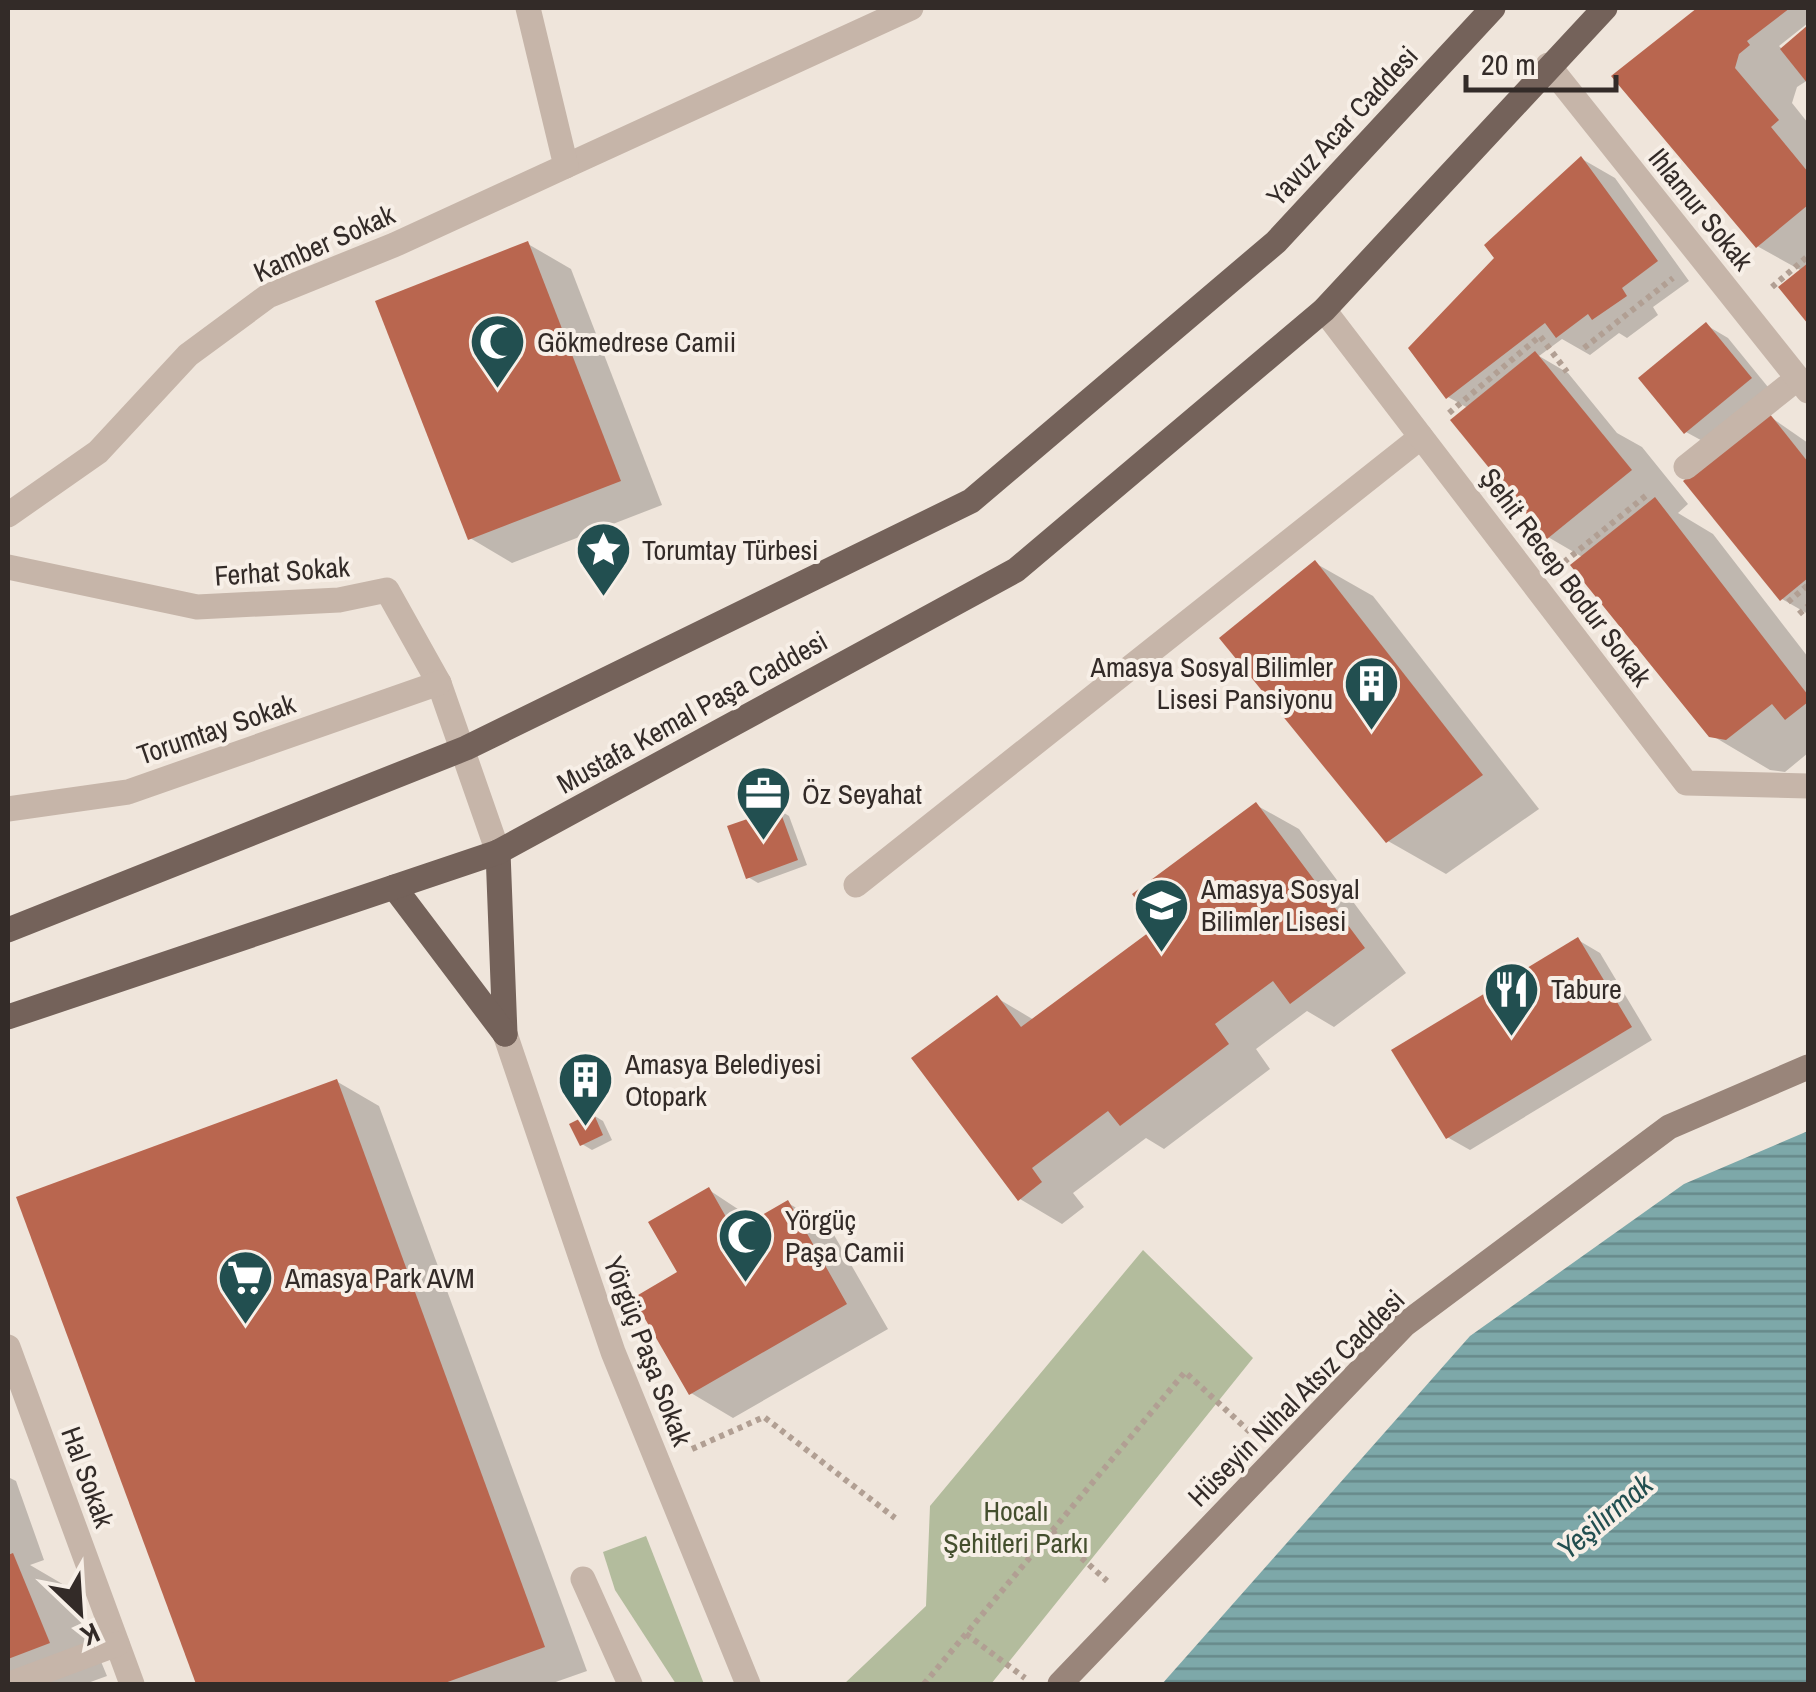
<svg xmlns="http://www.w3.org/2000/svg" width="1816" height="1692" font-family="'Archivo Narrow',sans-serif">
<style>
.green{fill:#b3bc9d}
.water{fill:url(#water-rules)}
.shadow{fill:#0003}
.building{fill:#b9664f}
.lines{fill:none;stroke-linecap:round;stroke-linejoin:round}
.path{stroke:#b19f93;stroke-width:6;stroke-dasharray:5 5;stroke-linecap:butt}
.lane{stroke:#c6b5a9;stroke-width:25}
.street{stroke:#c6b5a9;stroke-width:25}
.secondary{stroke:#99857a;stroke-width:25}
.primary{stroke:#74625a;stroke-width:25}
.labels{text-anchor:middle;stroke-width:8;stroke-linejoin:round;paint-order:stroke}
.street-label{font-size:28px;fill:#332b28;stroke:#f7efe7}
.poi-label{font-size:28px;fill:#332b28;stroke:#f7efe7;text-anchor:start}
.park-label{font-size:28px;fill:#444f2e;stroke:#f7efe7}
.water-label{font-size:30px;font-style:italic;fill:#224f50;stroke:#f7efe7}
</style>
<defs>
<pattern id="water-rules" width="6" height="5" patternUnits="userSpaceOnUse" patternTransform="scale(2.5)"><rect width="6" height="5" fill="#7da8a9"/><path d="M0 2.5h6" fill="none" stroke="#67898a"/></pattern>
</defs>
<rect width="100%" height="100%" fill="#efe5db"/>
<g class="green">
<path d="M1143,1250l110,108 -262,326h-147l82,-78 4,-100z"/>
<path d="M646,1536l58,148h-28l-61,-94 -12,-38z"/>
</g>
<path class="water" d="M1808,1131v553h-646l308,-348 214,-152z"/>
<g class="shadow">
<path d="M1701,8h107v15l-29,23 4,4 25,-21v51l-11,7 -5,16 16,20v197l-26,-33 20,-16 -45,-25 -143,-170z"/>
<path d="M1582,159l33,19 74,103 -36,26 5,8 -31,23 -8,-5 -29,22 -28,-16 -23,17 29,17 49,60 25,14 46,57 -10,9 35,21 95,123v96l-23,19 -15,-2 -59,-35 -127,-177 -36,-21 -80,-129 -20,-11 49,-139z"/>
<path d="M528,244l43,25 91,236 -150,58 -42,-25z"/>
<path d="M1706,325l22,13 44,54 -64,52 -22,-12z"/>
<path d="M1769,416l39,27v171l-26,-15z"/>
<path d="M1315,563l58,33 166,213 -93,65 -58,-33z"/>
<path d="M1256,805l43,24 107,144 -72,54 -27,-16 -51,38 14,20 -106,80 -18,-11 -73,55 11,14 -22,17 -42,-25 -23,-201 37,22 126,-93z"/>
<path d="M779,810l10,6 18,49 -49,18 -10,-6z"/>
<path d="M1578,940l22,13 52,87 -182,110 -23,-13z"/>
<path d="M336,1081l43,25 208,565 -37,13h-351l-180,-486z"/>
<path d="M593,1115l10,6 9,19 -20,10 -10,-6z"/>
<path d="M709,1190l47,31 32,-18 42,25 58,101 -155,89 -42,-25 -10,-120z"/>
<path d="M8,1477l8,4 28,79 -14,5 41,24 36,87 -22,8h-77z"/>
</g>
<g class="building">
<path d="M1697,8h93l-43,33 3,4 -11,9 -4,14 44,52 -8,7 37,45v33l-52,43 -145,-172z"/>
<path d="M1808,25v59l-28,-35z"/>
<path d="M1581,156l77,105 -36,27 5,8 -35,24 -4,-6 -32,24 -11,-15 -99,76 -38,-51 86,-90 -10,-13z"/>
<path d="M528,241l93,240 -153,59 -93,-239z"/>
<path d="M1808,263v61l-30,-37z"/>
<path d="M1706,322l46,56 -68,56 -46,-56z"/>
<path d="M1535,351l97,119 -85,69 -97,-119z"/>
<path d="M1769,413l39,49v116l-28,23 -97,-120z"/>
<path d="M1655,497l153,198v7l-23,18 -13,-16 -46,36 -17,-3 -139,-172z"/>
<path d="M1315,560l168,215 -97,68 -167,-205z"/>
<path d="M1256,802l109,146 -75,56 -17,-23 -58,43 14,20 -109,82 -12,-15 -76,57 10,14 -24,19 -107,-143 86,-63 24,32 135,-100 -24,-33z"/>
<path d="M779,808l19,52 -52,19 -19,-53z"/>
<path d="M1578,937l54,90 -186,112 -55,-89z"/>
<path d="M337,1079l208,568 -103,37h-246l-180,-487z"/>
<path d="M593,1112l10,23 -23,11 -11,-22z"/>
<path d="M709,1187l25,44 54,-31 59,104 -158,91 -56,-97 44,-26 -29,-50z"/>
<path d="M13,1553l37,90 -42,16v-104z"/>
</g>
<g class="lines">
<g class="path">
<path d="M1772,287l36,-31"/>
<path d="M1584,348l89,-70"/>
<path d="M1449,413l91,-77 27,36"/>
<path d="M1564,562l84,-68"/>
<path d="M1788,602l20,-17"/>
<path d="M1799,614l9,-8"/>
<path d="M692,1449l72,-32 131,101"/>
<path d="M1052,1531l55,50"/>
<path d="M966,1634l59,44"/>
<path d="M924,1684l261,-312 66,61"/>
</g>
<g class="lane">
<path d="M1686,467l112,-89"/>
<path d="M856,885l565,-448"/>
<path d="M583,1579l47,105"/>
</g>
<g class="street">
<path d="M1548,65l260,326"/>
<path d="M566,166l345,-158"/>
<path d="M1324,310l362,473 122,3"/>
<path d="M8,515l90,-63 90,-97 80,-59 126,-51 172,-79 -38,-158"/>
<path d="M8,567l189,40 142,-7 48,-10 52,93 59,169"/>
<path d="M8,809l120,-17 311,-109"/>
<path d="M505,1034l108,318 135,332"/>
<path d="M8,1347l124,337"/>
<path d="M10,1684l107,-40"/>
</g>
<path class="secondary" d="M1060,1684l344,-359 265,-198 139,-60"/>
<g class="primary">
<path d="M498,852l7,182"/>
<path d="M394,887l111,147"/>
<path d="M8,930l458,-182 505,-247 305,-259 217,-234"/>
<path d="M8,1017l490,-165 518,-282 308,-260 281,-302"/>
</g>
</g>
<defs>
<symbol id="mosque-pin" viewBox="-11 -11 22 30"><path d="M0 17L-7.5 6A9.5 9.5 0 1 1 7.5 6Z" fill="#224f50" stroke="#f7efe7"/><path d="M3.5-4.9A6 6 0 1 0 3.5 4.9A5 5 0 1 1 3.5-4.9Z" fill="#fff"/></symbol>
<symbol id="sight-pin" viewBox="-11 -11 22 30"><path d="M0 17L-7.5 6A9.5 9.5 0 1 1 7.5 6Z" fill="#224f50" stroke="#f7efe7"/><path d="M0-6L1.8-2.2L6-1.7L2.9 1.2L3.7 5.4L0 3.3L-3.7 5.4L-2.9 1.2L-6-1.7L-1.8-2.2Z" fill="#fff"/></symbol>
<symbol id="building-pin" viewBox="-11 -11 22 30"><path d="M0 17L-7.5 6A9.5 9.5 0 1 1 7.5 6Z" fill="#224f50" stroke="#f7efe7"/><path d="M-4-6H4V6H1V3H-1V6H-4ZM-2.5-4.3h1.7v1.8h-1.7ZM.8-4.3h1.7v1.8H.8ZM-2.5-1h1.7V.8h-1.7ZM.8-1h1.7V.8H.8Z" fill="#fff"/></symbol>
<symbol id="office-pin" viewBox="-11 -11 22 30"><path d="M0 17L-7.5 6A9.5 9.5 0 1 1 7.5 6Z" fill="#224f50" stroke="#f7efe7"/><path d="M-6-3h4V-5.5h4V-3h4V5H-6ZM-1-4.5V-3h2v-1.5ZM-6 0V1H6V0Z" fill="#fff"/></symbol>
<symbol id="school-pin" viewBox="-11 -11 22 30"><path d="M0 17L-7.5 6A9.5 9.5 0 1 1 7.5 6Z" fill="#224f50" stroke="#f7efe7"/><path d="M0-5L7-2L0 1L-7-2ZM-4 1L0 2.5L4 1V4Q0 6-4 4Z" fill="#fff"/></symbol>
<symbol id="restaurant-pin" viewBox="-11 -11 22 30"><path d="M0 17L-7.5 6A9.5 9.5 0 1 1 7.5 6Z" fill="#224f50" stroke="#f7efe7"/><path d="M-5-6h1v4h1v-4h1v4h1v-4h1v5L-1.5 .5V6h-2V.5L-5-1ZM5-6V6H3V1.5H1.5Q1.5-4 5-6Z" fill="#fff"/></symbol>
<symbol id="supermarket-pin" viewBox="-11 -11 22 30"><path d="M0 17L-7.5 6A9.5 9.5 0 1 1 7.5 6Z" fill="#224f50" stroke="#f7efe7"/><path d="M-6-5.5h2.5l.6 2H6L4.5 2H-2.5L-4.4-4H-6ZM-1.5 3.2a1.3 1.3 0 1 0 .1 0ZM3 3.2a1.3 1.3 0 1 0 .1 0Z" fill="#fff"/></symbol>
</defs>
<g fill-rule="evenodd">
<use href="#mosque-pin" x="466" y="310" width="63" height="86"/>
<use href="#sight-pin" x="572" y="518" width="63" height="86"/>
<use href="#building-pin" x="1340" y="652" width="63" height="86"/>
<use href="#office-pin" x="732" y="762" width="63" height="86"/>
<use href="#school-pin" x="1130" y="874" width="63" height="86"/>
<use href="#restaurant-pin" x="1480" y="958" width="63" height="86"/>
<use href="#building-pin" x="554" y="1048" width="63" height="86"/>
<use href="#mosque-pin" x="714" y="1204" width="63" height="86"/>
<use href="#supermarket-pin" x="214" y="1246" width="63" height="86"/>
</g>
<g class="labels">
<g class="street-label">
<text transform="translate(1342 126) rotate(-47)" y="10">Yavuz Acar Caddesi</text>
<text transform="translate(1701 209) rotate(51)" y="10">Ihlamur Sokak</text>
<text transform="translate(324 243) rotate(-24)" y="10">Kamber Sokak</text>
<text transform="translate(282 571) rotate(-4)" y="10">Ferhat Sokak</text>
<text transform="translate(1566 577) rotate(53)" y="10">Şehit Recep Bodur Sokak</text>
<text transform="translate(692 712) rotate(-29)" y="10">Mustafa Kemal Paşa Caddesi</text>
<text transform="translate(216 729) rotate(-19)" y="10">Torumtay Sokak</text>
<text transform="translate(648 1351) rotate(69)" y="10">Yörgüç Paşa Sokak</text>
<text transform="translate(1296 1398) rotate(-45)" y="10">Hüseyin Nihal Atsız Caddesi</text>
<text transform="translate(88 1477) rotate(70)" y="10">Hal Sokak</text>
</g>
<g class="poi-label">
<text x="537" y="352">Gökmedrese Camii</text>
<text x="642" y="560">Torumtay Türbesi</text>
<text x="1333" y="677" text-anchor="end">Amasya Sosyal Bilimler<tspan x="1333" dy="32">Lisesi Pansiyonu</tspan></text>
<text x="802" y="804">Öz Seyahat</text>
<text x="1201" y="899">Amasya Sosyal<tspan x="1201" dy="32">Bilimler Lisesi</tspan></text>
<text x="1551" y="999">Tabure</text>
<text x="625" y="1074">Amasya Belediyesi<tspan x="625" dy="32">Otopark</tspan></text>
<text x="785" y="1230">Yörgüç<tspan x="785" dy="32">Paşa Camii</tspan></text>
<text x="285" y="1288">Amasya Park AVM</text>
</g>
<g class="park-label">
<text x="1016" y="1521">Hocalı<tspan x="1016" dy="32">Şehitleri Parkı</tspan></text>
</g>
<g class="water-label">
<text transform="translate(1605 1517) rotate(-40)" y="10">Yeşilırmak</text>
</g>
</g>
<rect width="1816" height="1692" fill="none" stroke="#332b28" stroke-width="20"/>
<g transform="translate(80 1612) rotate(155)" stroke="#f7efe7" stroke-width="8" paint-order="stroke">
<path d="M0-8L18 38L0 25L-18 38Z" fill="#332b28"/>
<text y="-15" font-size="28" font-weight="bold" text-anchor="middle" fill="#332b28">K</text>
</g>
<path d="M1466 75v15h150v-15" fill="none" stroke="#332b28" stroke-width="5"/>
<text x="1481" y="75" font-size="30" fill="#332b28" stroke="#f7efe7" stroke-width="8" paint-order="stroke">20 m</text>
</svg>
